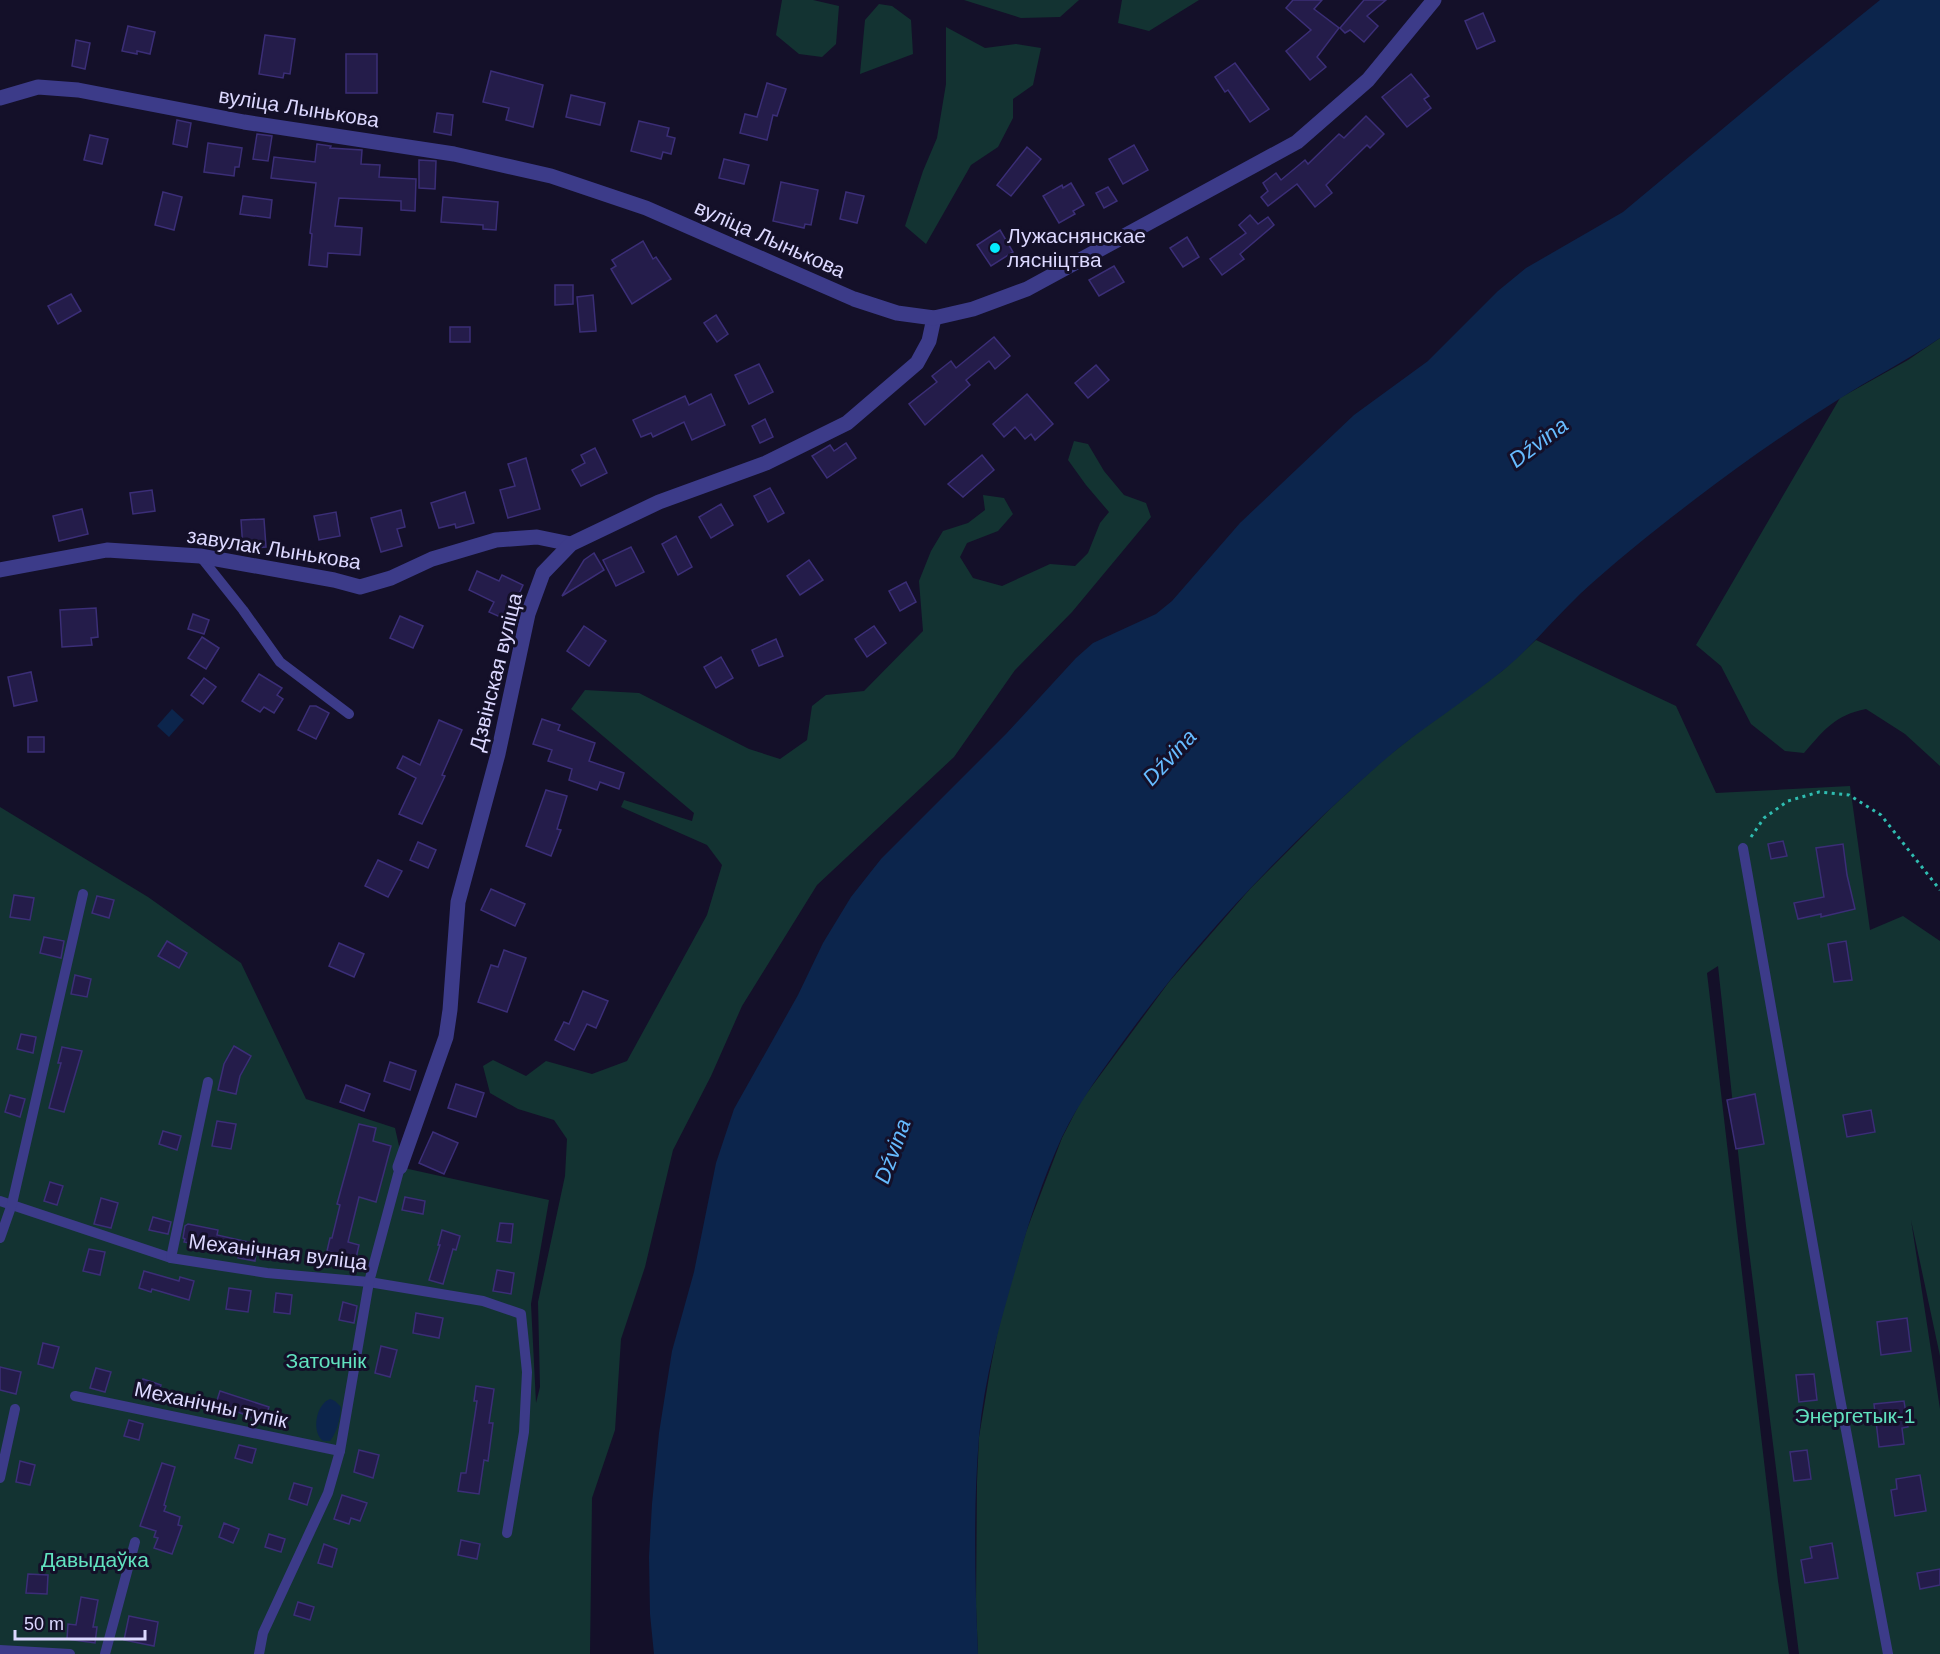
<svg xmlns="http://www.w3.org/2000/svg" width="1940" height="1654" font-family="Helvetica,sans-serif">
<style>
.green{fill:#133332}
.water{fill:#0c254c}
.building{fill:#241c4a;stroke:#3b2e77;stroke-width:1.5}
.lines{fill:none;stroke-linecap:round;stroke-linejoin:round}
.path{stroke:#2fbdb1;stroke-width:3;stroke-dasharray:3 4.5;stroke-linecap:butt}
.service{stroke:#3c3b89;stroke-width:10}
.minor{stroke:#3c3b89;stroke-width:15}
.tertiary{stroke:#3c3b89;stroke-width:15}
.poi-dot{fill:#04ebff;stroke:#141029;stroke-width:2}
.labels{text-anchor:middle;stroke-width:6;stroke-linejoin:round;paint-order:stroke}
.street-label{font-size:21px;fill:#dcd8ff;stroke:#141029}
.poi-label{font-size:21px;fill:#dcd8ff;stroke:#141029;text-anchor:start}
.park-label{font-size:21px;fill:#61e2bf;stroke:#141029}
.water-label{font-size:22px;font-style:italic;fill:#6bf;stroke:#141029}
</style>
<rect width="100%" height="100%" fill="#141029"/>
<g class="green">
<path d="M782,0h31l26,6 -3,38 -14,13 -23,-3 -23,-19z"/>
<path d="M964,0h115l-19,17 -39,1z"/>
<path d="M1122,0h77l-50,31 -31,-8z"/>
<path d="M879,4l13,2 19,14 2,34 -53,20 5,-54z"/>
<path d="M946,27l39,21 31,-4 25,4 -8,37 -20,14v19l-15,29 -27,18 -45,79 -21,-18 18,-55 14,-33 9,-54z"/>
<path d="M1940,338v428l-35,-32 -39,-25c-31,6 -42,21 -62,44l-19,-2 -34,-27 -30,-58 -25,-21 144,-247 68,-38z"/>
<path d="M1074,441l14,3 16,27 20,24 22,8 5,14 -79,95 -57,58 -61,87 -137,128 -75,121 -31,70 -38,74 -28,117 -24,72 -6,91 -23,68 -2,156h-590v-847l148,90 93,66 65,136 89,29 9,40 145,32 -18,104 5,99 4,-16 -2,-85 27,-126 2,-37 -13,-19 -36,-11 -28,-16 -7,-27 10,-6 33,16 20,-15 46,13 35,-13 80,-146 15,-50 -15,-20 -86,-38 3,-7 68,21 2,-8 -123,-104 14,-19 54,3 110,56 31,10 27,-19 5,-34 14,-11 38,-4 59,-60 -4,-50 12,-30 12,-20 25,-8 17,-13 -2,-15 21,3 9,16 -15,17 -31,12 -7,14 13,21 29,8 48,-22 25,2 13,-13 12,-30 9,-11 -23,-27 -18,-25z"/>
<path d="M1536,640l140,66 40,87 134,-7 20,144 33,-14 37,25v415l-29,-136 29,189v245h-141l-53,-428 -28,-260 -11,7 71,608 11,73h-811l-2,-47 1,-125 2,-45 11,-66 10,-52 26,-87 36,-94 19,-37 88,-119 81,-93 82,-82 51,-47 47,-37 72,-52z"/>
</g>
<g class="water">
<path d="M1880,0h60v338c-34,23 -70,41 -104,63 -49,31 -96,64 -142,99 -39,30 -78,61 -114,94 -25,24 -47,51 -74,74 -40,33 -85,60 -124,94 -93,81 -181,173 -254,273 -24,33 -48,65 -66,102 -19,42 -34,86 -46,131 -16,55 -32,111 -37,169 -6,72 -4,145 -1,217h-324l-4,-40 -1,-57 3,-53 7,-71 13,-82 22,-79 22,-109 18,-54 64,-114 25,-52 28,-46 30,-38 125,-125 70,-76 17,-15 63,-29 16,-13 68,-78 114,-108 74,-54 70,-70 28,-23 97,-56 163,-136z"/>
<path d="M172,709l12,11 -15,17 -12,-11z"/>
<path d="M330,1399l5,2 6,6c-1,12 -4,25 -11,34h-7c-12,-9 -7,-37 7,-42z"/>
</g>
<g class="building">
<path d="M1293,0h29l-8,9 25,19 -22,29 9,10 -16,13 -24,-29 25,-21 -25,-22z"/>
<path d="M1364,0h22l-19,16 11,10 -14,16 -14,-12 -5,3 -5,-5z"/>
<path d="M1483,13l12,28 -18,8 -12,-28z"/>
<path d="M128,26l27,6 -5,22 -13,-3v3l-15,-3z"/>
<path d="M265,35l30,4 -5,35 -6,-1 -1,5 -24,-4z"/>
<path d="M76,40l14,3 -5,26 -13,-3z"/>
<rect x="346" y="54" width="31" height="39"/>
<path d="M1235,63l34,46 -19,13 -22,-32 -3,2 -10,-15z"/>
<path d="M491,71l52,14 -10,42 -27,-7 3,-12 -26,-6z"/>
<path d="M1411,74l18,22 -5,3 7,9 -24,19 -25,-30z"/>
<path d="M767,83l19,6 -9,27 -4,-1 -6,25 -27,-7 5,-19 12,3z"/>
<path d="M571,95l34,8 -5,22 -34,-8z"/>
<path d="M437,113l16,2 -2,20 -17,-3z"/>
<path d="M1366,116l18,18 -14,14 -3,-3 -41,40 6,8 -17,14 -18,-23 -29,22 -7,-9 7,-6 -5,-8 13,-10 5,7 24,-20 3,4 31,-30 5,4z"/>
<path d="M177,120l14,3 -4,24 -14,-3z"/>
<path d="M639,121l30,7 -2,8 8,2 -4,16 -8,-2 -2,7 -30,-8z"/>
<path d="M257,134l15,2 -4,25 -15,-2z"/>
<path d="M90,135l18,4 -6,25 -18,-4z"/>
<path d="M208,143l34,5 -3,19h-4l-1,9 -30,-4z"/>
<path d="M317,144l14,2 -1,2 32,2 -1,14 19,1 -1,12 37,2 -1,32 -14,-1v-9l-62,-3 -4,28 27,2 -2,27 -32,-2 -1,14 -18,-2 3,-31 -2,-1 6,-50 -45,-5 3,-21 41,5z"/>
<path d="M1134,145l14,25 -25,14 -14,-25z"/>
<path d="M1027,147l14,12 -30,37 -14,-11z"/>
<path d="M724,159l25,6 -5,19 -25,-6z"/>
<path d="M419,160l17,1 -1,28 -16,-1z"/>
<path d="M781,182l37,8 -7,35 -6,-1 -1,4 -31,-7z"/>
<path d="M1071,183l13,22 -11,6 2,3 -16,9 -16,-27 19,-11 1,3z"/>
<path d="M1108,187l9,14 -13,7 -8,-15z"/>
<path d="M163,192l19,5 -8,33 -19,-5z"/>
<path d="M846,192l18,4 -7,27 -17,-4z"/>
<path d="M243,196l29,4 -2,18 -30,-4z"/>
<path d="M443,197l55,5 -2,28 -13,-1v-4l-42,-3z"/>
<path d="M1250,215l8,9 10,-7 6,8 -34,29 4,5 -22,16 -12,-16 36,-26 -7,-8z"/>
<path d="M1000,230l13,22 -22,14 -14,-21z"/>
<path d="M1187,237l12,20 -16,10 -13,-19z"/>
<path d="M643,241l10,18 3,-2 15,22 -39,25 -21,-35 5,-3 -4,-6z"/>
<path d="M1114,266l10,16 -25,14 -10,-16z"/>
<path d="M555,285h18v19l-18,1z"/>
<path d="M71,294l10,17 -23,13 -10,-18z"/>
<path d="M593,295l3,36 -16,1 -3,-35z"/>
<path d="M716,315l12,19 -11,8 -13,-19z"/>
<rect x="450" y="327" width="20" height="15"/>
<path d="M994,337l16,19 -15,13 -6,-8 -23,19 4,5 -45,40 -16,-21 28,-22 -5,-6 19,-15 5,7z"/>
<path d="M759,364l14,28 -24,12 -14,-29z"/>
<path d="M1096,365l13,15 -21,18 -13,-15z"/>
<path d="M711,394l14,31 -33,15 -8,-18 -31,15 -2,-4 -10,4 -8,-17 52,-24 4,9z"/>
<path d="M1027,394l26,30 -18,16 -4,-6 -6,5 -10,-12 -11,10 -11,-13z"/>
<path d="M765,419l8,18 -13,6 -8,-17z"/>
<path d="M846,443l10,15 -29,20 -15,-22 18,-11 4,6z"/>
<path d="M595,448l12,25 -26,13 -9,-16 13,-7 -4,-8z"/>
<path d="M982,455l12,15 -31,27 -15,-13z"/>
<path d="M526,458l14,51 -32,9 -8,-28 15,-4 -7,-22z"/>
<path d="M770,488l14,25 -16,9 -14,-26z"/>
<path d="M152,490l3,21 -22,3 -3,-21z"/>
<path d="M465,492l9,31 -18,5 -1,-4 -16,4 -8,-25z"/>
<path d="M721,504l12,21 -22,13 -12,-21z"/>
<path d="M82,509l6,25 -29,7 -6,-25z"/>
<path d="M401,510l4,17 -8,2 5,17 -21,6 -10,-34z"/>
<path d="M336,512l4,24 -21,4 -5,-24z"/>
<path d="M264,519l2,28 -23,2 -2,-29z"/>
<path d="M676,536l16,31 -14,8 -16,-31z"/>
<path d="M631,547l13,25 -28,14 -13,-26z"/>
<path d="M594,553l10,17 -42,26 22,-36z"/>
<path d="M809,560l14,20 -23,15 -13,-19z"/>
<path d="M477,571l22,10 3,-6 21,10 -16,35 -18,-8 5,-10 -25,-12z"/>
<path d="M906,582l10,20 -16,9 -11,-20z"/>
<path d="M96,608l2,29 -7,1 1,7 -30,2 -2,-37z"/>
<path d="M193,614l16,6 -5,14 -16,-5z"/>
<path d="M400,616l23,10 -10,22 -23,-10z"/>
<path d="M584,626l22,15 -17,25 -22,-15z"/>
<path d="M874,626l12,17 -19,14 -12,-18z"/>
<path d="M202,637l17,11 -13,21 -18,-11z"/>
<path d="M776,639l7,17 -24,10 -7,-16z"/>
<path d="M721,657l12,21 -17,10 -12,-21z"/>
<path d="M31,672l6,29 -23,5 -6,-29z"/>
<path d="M259,674l23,14 -5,7 6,4 -9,14 -10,-6 -4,5 -18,-11z"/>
<path d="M204,678l12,9 -13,17 -12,-9z"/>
<path d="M310,706h6l13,7 -13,26 -18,-9z"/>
<path d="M542,719l18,6 -2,5 37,13 -6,18 35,12 -5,16 -19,-7 -3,8 -28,-10 3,-11 -24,-8 4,-11 -19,-6z"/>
<path d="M439,720l23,10 -20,45 3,1 -23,48 -23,-10 17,-36 -19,-10 6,-12 17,9z"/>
<rect x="28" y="737" width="16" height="15"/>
<path d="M546,790l21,6 -10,33 4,1 -10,26 -25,-10z"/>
<path d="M1783,841l4,15 -16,3 -3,-15z"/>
<path d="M418,842l18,8 -8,18 -18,-8z"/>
<path d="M1843,844l4,31 8,34 -34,8v-3l-23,5 -4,-16 30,-6 -8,-49z"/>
<path d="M378,860l24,11 -14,26 -23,-11z"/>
<path d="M491,889l34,15 -10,22 -34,-16z"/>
<path d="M14,895l20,3 -4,22 -20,-3z"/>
<path d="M97,896l17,4 -5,18 -17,-5z"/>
<path d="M44,937l20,4 -3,17 -21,-5z"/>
<path d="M167,941l20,12 -8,15 -21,-12z"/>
<path d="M1846,941l6,39 -18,2 -6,-38z"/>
<path d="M339,943l25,11 -10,23 -25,-11z"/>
<path d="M504,950l22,8 -19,54 -29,-10 13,-37 7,2z"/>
<path d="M75,975l16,4 -4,18 -16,-3z"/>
<path d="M583,991l25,10 -12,27 -9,-4 -13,26 -19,-10 9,-18 5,2z"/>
<path d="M21,1034l15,3 -3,16 -16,-4z"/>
<path d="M234,1046l17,10 -11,20 -4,18 -18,-4 6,-26z"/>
<path d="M62,1047l20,4 -18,61 -15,-4 12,-45h-3z"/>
<path d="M390,1062l26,9 -6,19 -26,-9z"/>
<path d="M456,1084l28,9 -8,24 -28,-9z"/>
<path d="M346,1085l24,9 -6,17 -24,-9z"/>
<path d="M1755,1094l9,50 -28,5 -9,-49z"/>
<path d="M10,1095l15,4 -5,18 -15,-5z"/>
<path d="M1871,1110l4,22 -28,5 -4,-22z"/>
<path d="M217,1121l19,3 -5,25 -19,-3z"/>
<path d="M359,1124l17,4 -3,13 18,5 -15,56 -17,-5 -11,45 11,3 -3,13 -29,-7 3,-13h2l8,-33 -3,-1z"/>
<path d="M163,1131l18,5 -4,14 -18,-6z"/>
<path d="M433,1132l25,11 -14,31 -25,-11z"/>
<path d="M50,1182l13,4 -6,19 -13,-4z"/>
<path d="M405,1197l20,4 -2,13 -21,-4z"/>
<path d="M101,1198l17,5 -7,25 -17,-4z"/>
<path d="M153,1217l18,5 -3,12 -19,-4z"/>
<path d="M500,1223l13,1 -2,19 -14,-2z"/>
<path d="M188,1224l30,6 -1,5 40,9 -2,17 -17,-3 1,-5 -55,-11 1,-3 -2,-1 2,-12z"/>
<path d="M442,1230l18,6 -4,14 -3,-1 -10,35 -14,-4 11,-35h-2z"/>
<path d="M89,1249l16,3 -5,23 -17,-4z"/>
<path d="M497,1270l17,3 -3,21 -18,-3z"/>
<path d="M144,1271l35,10 1,-4 14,4 -5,19 -37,-11 -1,3 -12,-4z"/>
<path d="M229,1288l22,3 -3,21 -22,-3z"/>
<path d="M276,1293l16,2 -2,19 -16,-2z"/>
<path d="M343,1302l14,4 -3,17 -15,-3z"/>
<path d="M416,1313l27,5 -4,20 -26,-5z"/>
<path d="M1907,1318l4,33 -30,4 -4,-33z"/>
<path d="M43,1343l16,4 -6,21 -15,-4z"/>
<path d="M381,1346l16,4 -7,27 -15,-4z"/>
<path d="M0,1367l21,5 -5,22 -16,-4z"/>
<path d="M96,1368l15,4 -6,20 -15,-4z"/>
<path d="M1814,1374l3,26 -18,2 -3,-27z"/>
<path d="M143,1379l18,6 -5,17 -19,-6z"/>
<path d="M476,1386l18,3 -5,34h4l-5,38 -4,-1 -5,34 -21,-3 3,-18h5l11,-72h-3z"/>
<path d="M220,1391l49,16 -5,15 -34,-13 -2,6 -14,-5z"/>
<path d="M1904,1401l4,26 -6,1 2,16 -25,3 -5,-43z"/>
<path d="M129,1420l14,4 -4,16 -15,-4z"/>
<path d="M239,1445l17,4 -4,14 -17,-5z"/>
<path d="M359,1450l20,5 -6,23 -19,-6z"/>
<path d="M1807,1450l4,29 -17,2 -4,-29z"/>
<path d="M20,1461l15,4 -5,20 -14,-3z"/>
<path d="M162,1463l13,4 -11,38 2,1 -2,5 16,6 -2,8 4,1 -10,28 -18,-6 4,-10 -4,-1 2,-6 -16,-5z"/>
<path d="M1920,1475l6,36 -31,5 -4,-26 6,-1 -1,-10z"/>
<path d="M294,1483l18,5 -5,17 -18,-6z"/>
<path d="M342,1495l25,8 -7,18 -9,-3 -2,6 -15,-5z"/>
<path d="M224,1523l15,6 -6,14 -14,-6z"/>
<path d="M269,1534l16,5 -4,13 -16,-5z"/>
<path d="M461,1540l19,4 -3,15 -19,-4z"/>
<path d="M1832,1543l6,35 -33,5 -4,-23 11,-2 -2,-11z"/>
<path d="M324,1544l13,5 -5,18 -14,-4z"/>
<path d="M1940,1569v16l-20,4 -3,-16z"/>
<path d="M28,1574l20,1 -1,19 -21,-1z"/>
<path d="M81,1597l17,3 -5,27h4l-2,16 -28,-4 1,-15 8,1z"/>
<path d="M298,1602l16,5 -4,13 -16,-5z"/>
<path d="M129,1616l29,6 -4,24 -30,-6z"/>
</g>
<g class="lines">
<path class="path" d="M1751,837l13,-19 24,-17 31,-9 30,3 32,20 59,75"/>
<g class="service">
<path d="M200,556l43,54 37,52 69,52"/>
<path d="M1743,848l96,545 49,261"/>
<path d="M0,1201l171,57 96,15 102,9 114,19 38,13 6,58 -3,60 -17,101"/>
<path d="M0,1238l12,-34 71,-310"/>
<path d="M171,1258l37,-176"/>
<path d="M75,1396l265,55"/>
<path d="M0,1478l15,-69"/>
<path d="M0,1650l70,4"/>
<path d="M105,1654l30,-112"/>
<path d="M259,1654l4,-21 65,-140 12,-42 29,-169 31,-115"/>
</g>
<g class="minor">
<path d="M0,570l107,-20 93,6 134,24 26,7 31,-9 41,-19 64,-19 41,-3 34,7"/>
<path d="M400,1167l46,-130 4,-27 8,-108 40,-148 30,-140 15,-41 28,-29 88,-42 107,-39 81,-40 70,-60 12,-22 5,-23"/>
</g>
<path class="tertiary" d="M0,98l38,-11 40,3 166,32 210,32 97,22 95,32 208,91 43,14 37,5 39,-9 54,-20 270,-147 71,-62 66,-80"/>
</g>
<circle class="poi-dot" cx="995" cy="248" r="6"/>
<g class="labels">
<g class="street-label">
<text transform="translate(299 108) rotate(9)" y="7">вуліца Лынькова</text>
<text transform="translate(770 239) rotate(24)" y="7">вуліца Лынькова</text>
<text transform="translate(274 549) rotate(9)" y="7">завулак Лынькова</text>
<text transform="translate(496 672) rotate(-76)" y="7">Дзвінская вуліца</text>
<text transform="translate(278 1252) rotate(7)" y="7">Механічная вуліца</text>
<text transform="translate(211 1405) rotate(12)" y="7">Механічны тупік</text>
</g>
<g class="poi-label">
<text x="1007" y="243">Лужаснянскае<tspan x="1007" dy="24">лясніцтва</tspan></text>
</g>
<g class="park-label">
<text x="326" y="1368">Заточнік</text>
<text x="1855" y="1423">Энергетык-1</text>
<text x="95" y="1567">Давыдаўка</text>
</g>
<g class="water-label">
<text transform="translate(1538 442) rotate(-37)" y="8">Dźvina</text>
<text transform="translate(1169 757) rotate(-47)" y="8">Dźvina</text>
<text transform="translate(892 1151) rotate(-70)" y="8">Dźvina</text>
</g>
</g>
<path d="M15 1630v9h130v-9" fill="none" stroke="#dcd8ff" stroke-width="3"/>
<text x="24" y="1630" font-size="18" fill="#dcd8ff" stroke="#141029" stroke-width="4.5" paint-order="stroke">50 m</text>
</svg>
